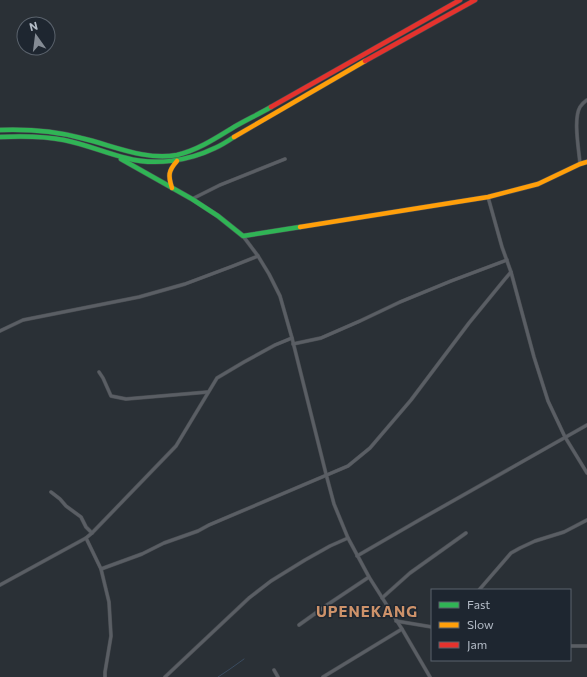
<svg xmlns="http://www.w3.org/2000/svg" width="587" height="677" font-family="Commissioner,sans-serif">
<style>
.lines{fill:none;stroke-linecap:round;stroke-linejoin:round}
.stream{stroke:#3a4b5f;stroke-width:1}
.street-casing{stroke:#484c51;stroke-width:4}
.fast-casing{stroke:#484c51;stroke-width:5.5}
.slow-casing{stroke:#484c51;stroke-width:5.5}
.jam-casing{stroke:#484c51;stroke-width:5.5}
.street{stroke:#5a5e64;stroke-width:3}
.fast{stroke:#30b455;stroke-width:4.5}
.slow{stroke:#ff9f0a;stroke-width:4.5}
.jam{stroke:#e5322d;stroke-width:4.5}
.labels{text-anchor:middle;stroke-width:3;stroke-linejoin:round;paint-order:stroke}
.district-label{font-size:15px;font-weight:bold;letter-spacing:1px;fill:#cd926a;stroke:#1e2630}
</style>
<rect width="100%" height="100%" fill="#2a3036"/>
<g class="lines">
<path class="stream" d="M218,677l12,-8 14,-10"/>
<defs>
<g id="street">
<path d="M580,164c-1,-14 -7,-45 0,-57 2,-3 4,-5 7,-7"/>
<path d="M488,197l14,50 9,25 23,85 14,44 17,36 22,36"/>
<path d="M192,199l28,-14 65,-26"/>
<path d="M243,236l15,20 11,18 11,22 12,42 34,136 8,30 14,34 21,39 33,52 28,48"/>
<path d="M0,331l23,-11 116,-23 46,-13 48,-18 25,-10"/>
<path d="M293,344l28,-6 39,-17 40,-19 51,-21 56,-21"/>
<path d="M99,372l4,6 8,18 15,3 82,-7"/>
<path d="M51,492l9,7 6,7 15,11 5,10 6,6"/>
<path d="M86,538l15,31 8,33 2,34 -6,36v5"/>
<path d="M357,556l64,-37 166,-94"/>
<path d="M101,569l41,-15 22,-11 34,-12 11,-6 139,-59 22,-18 41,-48 58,-77 36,-44 6,-7"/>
<path d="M0,585l86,-47 6,-5 84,-87 41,-68 27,-16 31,-17 17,-7"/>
<path d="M479,590l32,-37 9,-5 15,-7 29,-9 23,-12"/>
<path d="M382,598l28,-25 56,-40"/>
<path d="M396,621l36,6"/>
<path d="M299,625l28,-20 42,-28"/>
<path d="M570,646h17"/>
<path d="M274,670l4,7"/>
<path d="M165,677l84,-79 22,-17 34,-21 25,-14 18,-8"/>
<path d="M323,677l79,-48"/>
</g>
<g id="fast">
<path d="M0,130c28,-1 55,1 81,8 31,7 64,23 96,17 21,-5 39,-17 57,-28 12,-7 25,-13 37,-20"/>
<path d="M0,137c21,-1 43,-1 64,3 21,4 41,13 62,18 29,8 62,3 89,-10 7,-3 13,-7 19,-11"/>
<path d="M121,159l71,40 26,17 25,20 57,-9"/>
</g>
<g id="slow">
<path d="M234,137l131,-76"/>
<path d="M172,188c-4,-12 -4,-17 5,-27"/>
<path d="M300,227l188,-30 50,-13 42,-20 7,-2"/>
</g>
<g id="jam">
<path d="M365,61l110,-61"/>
<path d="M271,107l189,-107"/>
</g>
</defs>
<use href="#street" class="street-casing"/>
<use href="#fast" class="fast-casing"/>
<use href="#slow" class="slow-casing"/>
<use href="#jam" class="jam-casing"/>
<use href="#street" class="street"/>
<use href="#fast" class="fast"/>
<use href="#slow" class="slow"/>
<use href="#jam" class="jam"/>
</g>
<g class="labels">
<g class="district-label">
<text x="367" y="617">UPENEKANG</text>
</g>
</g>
<rect x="431" y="589" width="140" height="72" fill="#1e2630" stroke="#5a626c"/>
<rect x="439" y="602" width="20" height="6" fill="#30b455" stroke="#5a626c"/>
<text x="467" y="609" font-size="12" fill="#b4bcc7">Fast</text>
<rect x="439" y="622" width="20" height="6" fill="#ff9f0a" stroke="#5a626c"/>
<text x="467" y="629" font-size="12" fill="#b4bcc7">Slow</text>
<rect x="439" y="642" width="20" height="6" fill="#e5322d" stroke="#5a626c"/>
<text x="467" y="649" font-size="12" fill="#b4bcc7">Jam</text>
<g transform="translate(36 36) rotate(346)"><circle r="19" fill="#1e2630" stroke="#5a626c"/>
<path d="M0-3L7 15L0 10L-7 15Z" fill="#848b94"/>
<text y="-6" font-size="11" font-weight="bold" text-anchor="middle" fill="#b4bcc7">N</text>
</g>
</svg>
